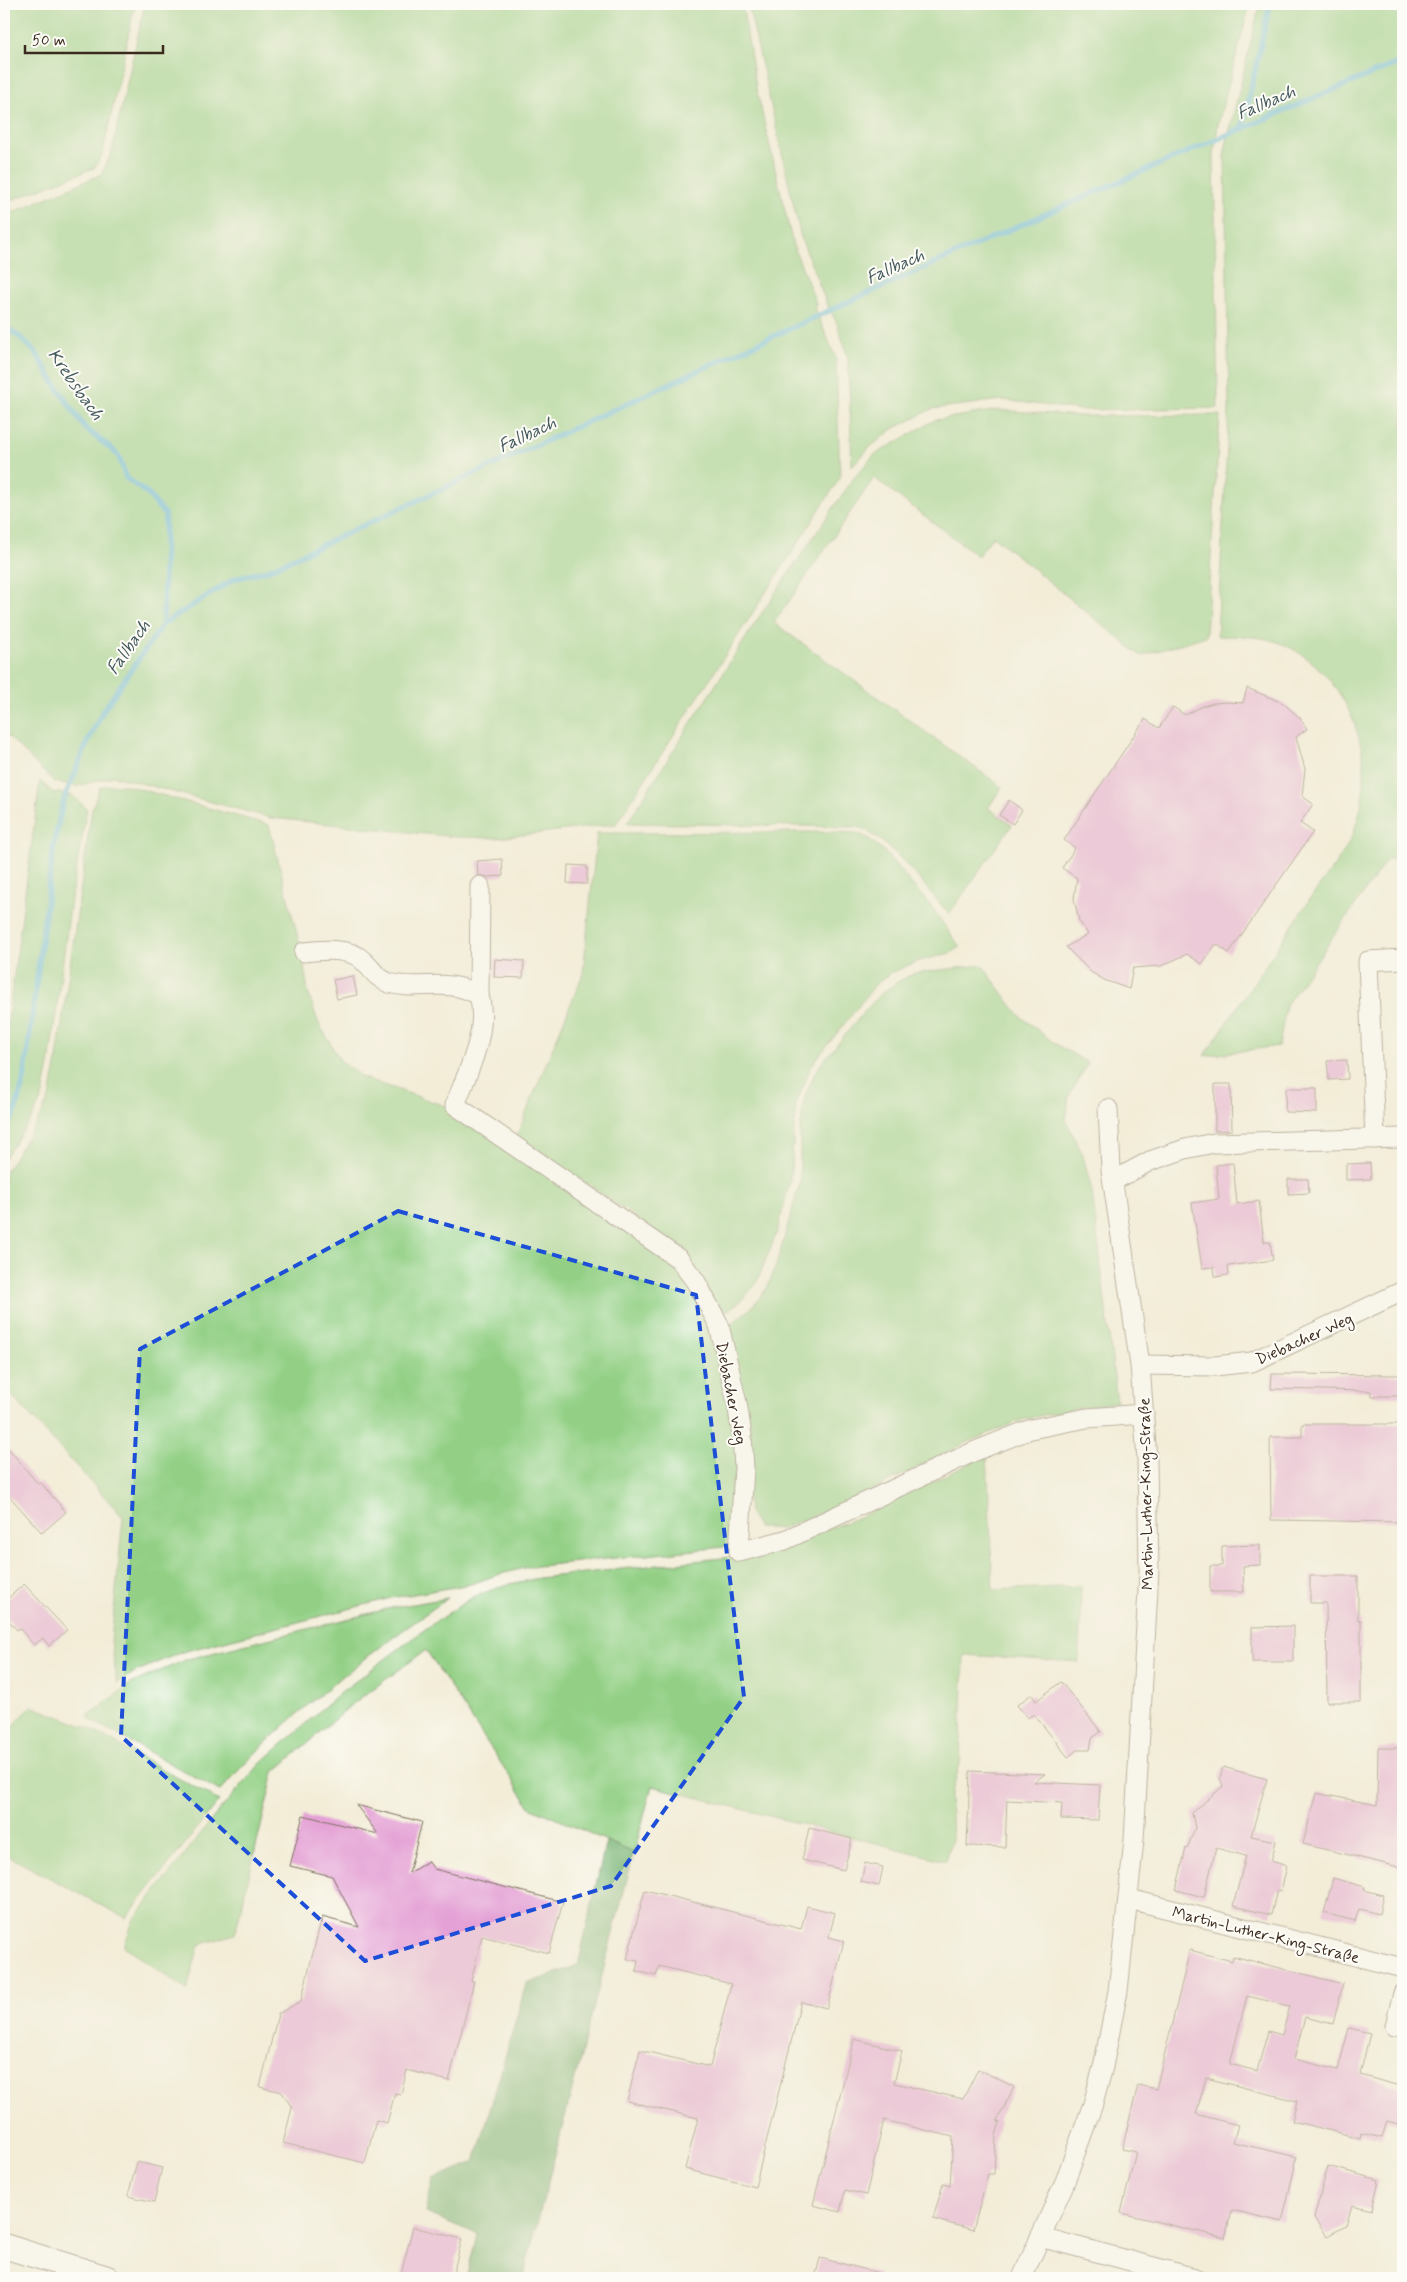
<svg xmlns="http://www.w3.org/2000/svg" width="1407" height="2282" font-family="Mynerve,sans-serif">
<style>
.green{fill:#93d085;stroke:#677d52}
.forest{fill:#76b272;stroke:#586e48}
.lines{fill:none;stroke-linecap:round;stroke-linejoin:round}
.stream{stroke:#5ab6d8;stroke-width:5.5}
.building{fill:#e4a1d5;fill-rule:evenodd}
.minor-casing{stroke:#7b6e5f;stroke-width:21}
.tertiary-casing{stroke:#7b6e5f;stroke-width:26}
.minor{stroke:#fff;stroke-width:19}
.tertiary{stroke:#fff;stroke-width:24}
.marked{fill:none;stroke:#1d4ed8;stroke-width:4;stroke-dasharray:10 6;stroke-linejoin:round}
.labels{text-anchor:middle;stroke-width:4;stroke-linejoin:round;paint-order:stroke}
.street-label{font-size:16px;fill:#3b2a1e;stroke:#fdfcf7}
.water-label{font-size:18px;font-style:italic;fill:#465b5f;stroke:#fdfcf7}
</style>
<rect width="100%" height="100%" fill="#fdfcf7"/>
<filter id="ink" filterUnits="userSpaceOnUse"><feTurbulence type="fractalNoise" baseFrequency=".02" numOctaves="2"/><feDisplacementMap in="SourceGraphic" scale="10" xChannelSelector="R" yChannelSelector="G"/><feConvolveMatrix kernelMatrix="1 2 1 2 8 2 1 2 1" color-interpolation-filters="sRGB"/></filter>
<filter id="wash" filterUnits="userSpaceOnUse"><feTurbulence type="fractalNoise" baseFrequency=".0096" numOctaves="4" result="noise"/><feDisplacementMap in="SourceGraphic" scale="20" xChannelSelector="R" yChannelSelector="G"/><feGaussianBlur stdDeviation="1.12" result="paint"/><feColorMatrix in="noise" values="0 0 0 0 0 0 0 0 0 0 0 0 0 0 0 0 0 1.4 0 .05"/><feComposite in="paint" operator="in"/></filter>
<g filter="url(#wash)">
<rect width="100%" height="100%" fill="#f3edd8"/>
<g class="green">
<path d="M4,4h131l-32,149 -9,15 -90,35z"/>
<path d="M145,4h597l14,83 37,158 23,58 -2,4 22,51 4,120 -224,346 -118,14 -42,-1 -185,-19 -157,-42 -37,10 -23,-4 -50,-50v-516l98,-42 9,-20z"/>
<path d="M748,4h502l-32,120 -4,31 4,253 -136,2 -80,-10 -70,9 -39,20 -24,19 -17,18 -4,-108 -11,-35 -11,-21 -25,-64z"/>
<path d="M1260,4h143v854l-16,1 -101,146 -7,41 -75,10c35,-51 69,-102 104,-154 17,-25 41,-51 49,-80 13,-43 8,-82 -13,-121 -15,-26 -38,-49 -67,-59 -18,-7 -41,-5 -60,-6l12,-227 -4,-259z"/>
<path d="M998,410l83,6 139,-1 -14,221 -65,20 -148,-120 -15,20 -104,-78 -100,145 228,164 -14,21 24,17 -63,89c-26,-29 -55,-71 -90,-87l-232,-4 134,-209 92,-135 21,-24 61,-35z"/>
<path d="M40,781l12,11 20,3 15,14 -15,83 -23,173 -6,30 -10,21 -29,43v-109z"/>
<path d="M111,785h15l143,40 33,128 6,39 10,30 22,38 21,17 93,32 223,155 38,64 22,108 -2,99 -11,12 -196,20 -31,8 -26,9 -80,14 -209,54 -47,20 -18,11 -6,-42 12,-124 -119,-130v-213l35,-55 11,-23 6,-30 36,-258 8,-21z"/>
<path d="M833,832l24,1 11,5 15,12 49,58 28,39 -10,6 -34,9 -25,11 -15,11 -65,82 -15,38 -6,77 -13,51 -21,52 -14,16 -21,15 -35,-58 -18,-17 -151,-105 66,-161 14,-141z"/>
<path d="M982,965l38,51 34,27 34,20 -19,33 -3,25 17,34 9,36 25,211 -35,5 -61,13 -53,22 -118,59 -69,28 -24,-2 -8,-16 -23,-183 26,-21 15,-19 9,-22 24,-83v-52l3,-26 3,-13 11,-23 46,-56 19,-20 15,-11 18,-9z"/>
<path d="M987,1455l6,135 88,-4 -2,76 -115,-7 -4,109 -10,34 2,41 -6,22 -294,-75 -18,67 -104,-46 -104,-157 -75,55 -77,67 -39,162 -36,11 -12,45 -63,-44 9,-25 79,-102 49,-56 80,-71 91,-68 41,-27 32,-12 34,-7 201,-22 45,-11 77,-29z"/>
<path d="M448,1598c-79,56 -164,119 -228,193l-129,-71 -3,-4 42,-32 58,-25 207,-52z"/>
<path d="M31,1706l58,22 130,73 -93,117 -122,-64v-117z"/>
</g>
<path class="forest" d="M606,1841l28,12 -111,425h-57l11,-44 -52,-21 8,-34 42,-17 51,-178 52,-19z"/>
<g class="lines">
<g class="stream">
<path d="M1242,128l28,-124"/>
<path d="M4,326l17,12 15,15 19,31 30,44 29,23 5,6 7,21 22,16 17,21 -2,109"/>
<path d="M4,1131l10,-16 10,-35 30,-237 9,-41 25,-61 16,-32 59,-85 71,-45 34,-9c376,-175 752,-351 1135,-509"/>
</g>
</g>
<g id="blocks">
<g class="building">
<path d="M1247,688l36,15 17,15 7,11 -11,8 9,32 -3,27 11,8 -13,19 13,9 -84,121 -13,-9 -14,20 -15,-10 -26,12 -28,2 -4,21 -25,-9 -13,-8 -25,-25 22,-13 -9,-13 -5,-22 3,-21 -15,-10 13,-20 -11,-8 81,-121 14,9 14,-21 12,8 18,-9 10,-3 14,-1 16,1z"/>
<path d="M1009,800l13,10 -9,14 -14,-9z"/>
<path d="M502,859l1,17 -16,1 -9,-2 -1,-14z"/>
<path d="M568,865l19,1v18l-20,-1z"/>
<path d="M495,959l29,2 -1,17 -29,-1z"/>
<path d="M353,976l4,19 -20,4 -4,-19z"/>
<path d="M1347,1060l1,19 -19,1 -2,-19z"/>
<path d="M1215,1084h16l1,46 -17,1z"/>
<path d="M1286,1088h31v25l-32,-1z"/>
<path d="M1233,1163l4,41 22,-3 5,41h6l3,18 -45,6 1,9 -14,2 -1,-10 -12,1 -10,-65 27,-4 -3,-34z"/>
<path d="M1370,1163l1,16 -25,1v-16z"/>
<path d="M1288,1179h20l1,14 -21,1z"/>
<path d="M1272,1374l131,1v21h-31l-1,-5 -100,-2z"/>
<path d="M1302,1424h101v98l-132,-2 -1,-83h32z"/>
<path d="M4,1443l34,41 2,-2 26,30 -24,21 -38,-43z"/>
<path d="M1260,1545v20l-17,1 1,26h-34v-26h12v-20z"/>
<path d="M1310,1576h48v44h3v82h-34l-1,-99h-16z"/>
<path d="M24,1584l43,46 -18,16 -6,-8 -9,7 -15,-17 -2,2 -13,-15v-13z"/>
<path d="M1293,1626v36h-41v-35z"/>
<path d="M1061,1682l40,50 -9,6 -2,12h-13l-9,7 -34,-43 -7,4 -10,-13 15,-11 4,7z"/>
<path d="M1378,1748h25v120l-100,-24 13,-51 61,12z"/>
<path d="M1223,1767l44,12 -16,57 25,5 -5,20 16,5 -6,25 -4,-1 -6,25 -38,-9 13,-50 -30,-8 -12,49 -28,-7 10,-42 1,1 8,-21 -3,-15 31,-27 -3,-8z"/>
<path d="M970,1771l75,3 -11,8 66,3 -2,35 -37,-1 1,-16 -55,-3 -2,47 -38,-1z"/>
<path d="M356,1805l66,17 -13,51 19,-12 6,8 129,33 -14,51 -67,-17 -11,45h3l-25,100 -42,-11 -6,24 -6,-1 -8,30 -11,-3 -11,43 -82,-20 9,-35 -10,-16 -22,-5 18,-73 23,-13 21,-84 37,10 -27,-51 -42,-10 13,-51 75,19z"/>
<path d="M809,1828l43,11 -8,31 -42,-10z"/>
<path d="M865,1863l18,4 -4,19 -18,-4z"/>
<path d="M1333,1878l32,9 -1,3 19,5 -4,19 -20,-5 -4,12 -31,-8z"/>
<path d="M645,1890l156,39 6,-23 28,7 -6,24 15,4 -17,67 -26,-6 -46,185 -70,-18 13,-51 -71,-17 13,-51 70,17 21,-83 -72,-18 -3,10 -20,-5 2,-10 -11,-2z"/>
<path d="M1190,1950l42,11 1,-5 110,28 -10,40 -28,-7 -11,42 44,11 11,-42 21,5 -10,42 43,12v38l-16,-4 -5,17 -21,-5 -1,5 -68,-17 5,-20 -91,-23 -10,36 42,11 -5,17 64,15 -15,65 -50,-12 -7,28 -104,-25 15,-61 -14,-3 16,-64 18,4zM1247,1996l43,10 -8,29 -14,-4 -11,40 -27,-7z"/>
<path d="M854,2039l48,12 -8,32 69,16 15,-30 36,18 -17,34 3,1 -4,14 -2,38h-6l-15,56 -40,-11 10,-35 7,2 3,-49 -69,-17 -18,75 -21,-5 -5,22 -27,-7z"/>
<path d="M137,2162l25,6 -8,34 -26,-6z"/>
<path d="M1328,2166l51,14 -7,30 -20,-5 -6,21 -19,10 -13,-18z"/>
<path d="M413,2227l49,12 -10,39h-52z"/>
<path d="M820,2258l59,15 -1,5h-63z"/>
</g>
</g>
</g>
<g filter="url(#ink)">
<use href="#blocks" fill-opacity="0" stroke="#7b6e5f" stroke-width="1"/>
<g class="lines">
<defs>
<g id="minor">
<path d="M304,952c15,-2 39,-4 53,4 12,7 17,22 32,27 32,9 55,-7 90,12 10,36 -11,76 -24,110l224,154 17,23 23,43 18,78 5,32 2,33 -5,84 46,-12 188,-88 58,-23 56,-11 57,-4"/>
<path d="M479,995l1,-109"/>
<path d="M1375,1139l-7,-178 35,-2"/>
<path d="M1113,1181l37,-20 35,-12 29,-6 189,-5"/>
<path d="M1140,1365l75,1 37,-4 151,-71"/>
<path d="M1129,1899l274,69"/>
<path d="M1395,2026l8,-33"/>
<path d="M1040,2237l155,41"/>
<path d="M1022,2278l42,-94 29,-80 10,-37 15,-76 16,-151 15,-269 -2,-111 -7,-95 -29,-195 -3,-61"/>
</g>
<path id="tertiary" d="M4,2246l103,32"/>
</defs>
<use href="#minor" class="minor-casing"/>
<use href="#tertiary" class="tertiary-casing"/>
<use href="#minor" class="minor"/>
<use href="#tertiary" class="tertiary"/>
</g>
</g>
<path d="M0 0H1407V2282H0ZM398,1211l298,84 48,402 -133,189 -246,75 -244,-225 19,-387z" fill="#f3edd8" fill-opacity=".55" fill-rule="evenodd"/>
<path class="marked" d="M398,1211l298,84 48,402 -133,189 -246,75 -244,-225 19,-387z"/>
<g class="labels">
<g class="street-label">
<text transform="translate(1304 1338) rotate(-24)" y="6">Diebacher Weg</text>
<text transform="translate(732 1393) rotate(79)" y="6">Diebacher Weg</text>
<text transform="translate(1145 1494) rotate(-91)" y="6">Martin-Luther-King-Straße</text>
<text transform="translate(1266 1934) rotate(14)" y="6">Martin-Luther-King-Straße</text>
</g>
<g class="water-label">
<text transform="translate(1266 102) rotate(-23)" y="6">Fallbach</text>
<text transform="translate(895 266) rotate(-24)" y="6">Fallbach</text>
<text transform="translate(76 384) rotate(55)" y="6">Krebsbach</text>
<text transform="translate(527 434) rotate(-25)" y="6">Fallbach</text>
<text transform="translate(128 647) rotate(-55)" y="6">Fallbach</text>
</g>
</g>
<rect width="1407" height="2282" fill="none" stroke="#fdfcf7" stroke-width="20"/>
<path d="M25 45v8h138v-8" fill="none" stroke="#3b2a1e" stroke-width="2.5"/>
<text x="32" y="45" font-size="15" fill="#3b2a1e" stroke="#fdfcf7" stroke-width="4" paint-order="stroke">50 m</text>
</svg>
